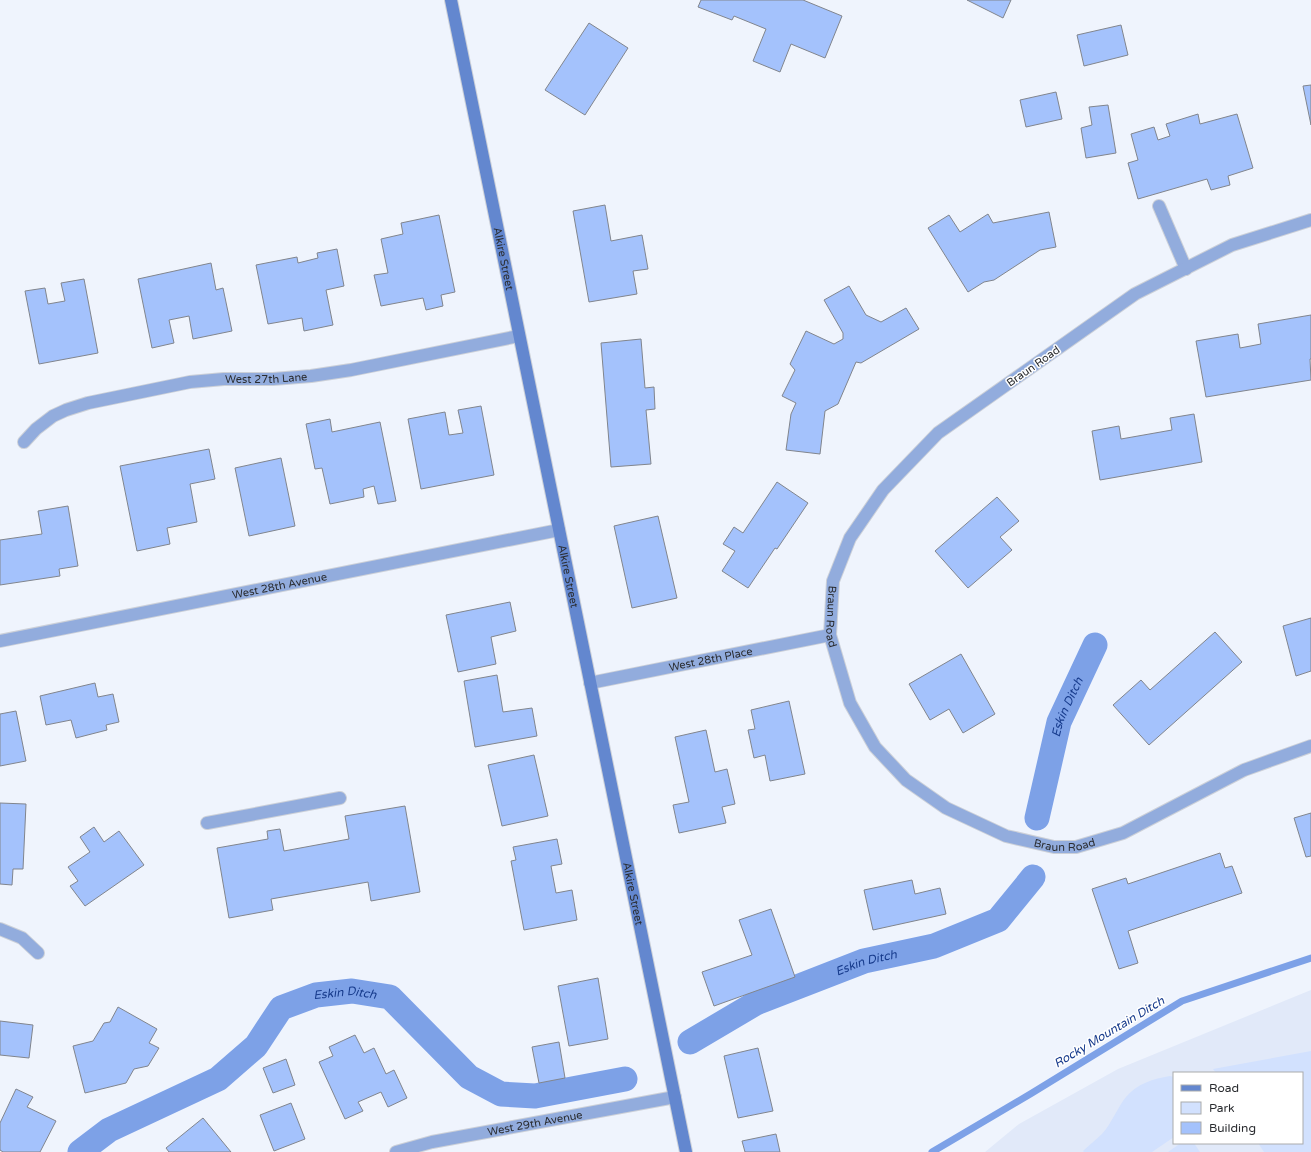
<svg xmlns="http://www.w3.org/2000/svg" width="1311" height="1152" font-family="'Varela Round',sans-serif">
<style>
.built{fill:#e1e9f9;fill-rule:evenodd}
.green{fill:#d2e1fe}
.lines{fill:none;stroke-linecap:round;stroke-linejoin:round}
.stream{stroke:#7da1e7;stroke-width:7}
.canal{stroke:#7da1e7;stroke-width:25}
.building{fill:#a4c2fc;stroke:#81858d}
.lane-casing{stroke:#ccd0d8;stroke-width:14}
.street-casing{stroke:#ccd0d8;stroke-width:14}
.secondary-casing{stroke:#ccd0d8;stroke-width:14}
.lane{stroke:#92acdd;stroke-width:12}
.street{stroke:#92acdd;stroke-width:12}
.secondary{stroke:#6387cf;stroke-width:12}
.labels{text-anchor:middle;stroke-width:3;stroke-linejoin:round;paint-order:stroke}
.street-label{font-size:11px;fill:#2a2c30;stroke:#fff}
.water-label{font-size:12px;font-style:italic;fill:#173b8c;stroke:#fff}
</style>
<rect width="100%" height="100%" fill="#eff4fd"/>
<path class="built" d="M1311,990v162h-326l34,-28 99,-55zM1174,1073h128v70h-128z"/>
<g class="green">
<path d="M1311,1051v101h-47l-6,-9h44v-70h-86l-3,-4z"/>
<path d="M1170,1076l4,1v60l-22,15h-68l-1,-1c6,-6 13,-11 19,-17 10,-11 15,-26 24,-37 12,-14 27,-18 44,-21z"/>
<path d="M1181,1143h13l6,9h-32z"/>
</g>
<g class="lines">
<path class="stream" d="M932,1152l100,-59 150,-92 129,-43"/>
<g class="canal">
<path id="s1" d="M1037,818l22,-96 36,-77"/>
<path id="s2" d="M690,1042l66,-39 108,-42 70,-15 64,-26 35,-43"/>
<path id="s3" d="M80,1152l29,-22 109,-51 38,-33 25,-38 35,-13 36,-4 38,6 79,80 32,17 34,2 90,-17"/>
</g>
</g>
<g class="building">
<path d="M701,0h102l39,16 -17,42 -34,-14 -11,28 -27,-11 13,-32 -32,-13 -2,4 -34,-13z"/>
<path d="M967,0h44l-8,18z"/>
<path d="M589,23l39,25 -43,67 -40,-25z"/>
<path d="M1121,25l7,30 -44,11 -7,-31z"/>
<path d="M1311,85v40l-8,-39z"/>
<path d="M1056,92l6,27 -36,8 -6,-27z"/>
<path d="M1108,105l8,48 -30,5 -5,-30 11,-3 -3,-18z"/>
<path d="M1198,114l2,10 37,-10 16,54 -25,8 2,9 -19,5 -4,-11 -69,20 -10,-36 10,-3 -7,-26 23,-7 4,13 12,-4 -4,-12z"/>
<path d="M605,205l6,36 31,-6 6,34 -15,2 4,23 -48,8 -16,-91z"/>
<path d="M1049,212l7,35 -16,3 -46,30 -10,2 -16,10 -40,-64 21,-13 11,17 28,-18 5,9z"/>
<path d="M439,215l16,77 -14,3 2,11 -17,4 -3,-12 -42,8 -7,-31 14,-2 -7,-34 22,-5 -2,-11z"/>
<path d="M337,249l7,37 -18,4 7,35 -29,6 -2,-13 -34,6 -12,-59 41,-8 1,6 20,-5 -1,-5z"/>
<path d="M211,263l5,27 7,-2 9,43 -39,8 -4,-23 -20,4 5,23 -22,5 -14,-69z"/>
<path d="M84,279l14,74 -59,11 -14,-73 20,-3 3,16 17,-3 -4,-18z"/>
<path d="M849,286l17,29 15,7 25,-14 13,21 -58,34 -5,-1 -18,42 -13,7 -5,43 -34,-4 5,-36 5,-11 -14,-7 13,-26 -5,-6 16,-33 28,13 9,-5v-6l-19,-33z"/>
<path d="M1311,315v44h-1l1,21 -105,17 -10,-56 42,-7 2,14 21,-4 -3,-20z"/>
<path d="M641,339l4,49 9,-1 1,22 -9,1 5,54 -40,3 -10,-124z"/>
<path d="M481,406l13,69 -73,14 -13,-70 37,-7 4,23 14,-2 -5,-23z"/>
<path d="M1194,414l8,48 -102,18 -8,-49 27,-5 2,13 51,-9 -2,-12z"/>
<path d="M330,419l2,13 48,-10 16,79 -18,3 -4,-18 -11,3 1,8 -34,7 -8,-36 -7,1 -9,-45z"/>
<path d="M209,449l6,30 -25,5 7,38 -30,6 3,16 -33,7 -17,-85z"/>
<path d="M281,458l14,68 -46,10 -14,-68z"/>
<path d="M777,482l31,21 -31,46 -2,-1 -27,40 -26,-17 13,-20 -12,-7 11,-17 9,6z"/>
<path d="M997,497l22,24 -19,16 12,13 -44,38 -33,-37z"/>
<path d="M68,506l10,60 -19,3 1,7 -60,9v-45l42,-6 -4,-23z"/>
<path d="M658,516l19,82 -45,10 -18,-82z"/>
<path d="M510,602l6,29 -25,6 5,27 -38,8 -12,-57z"/>
<path d="M1311,618v53l-15,5 -13,-50z"/>
<path d="M1215,632l27,30 -93,83 -36,-40 28,-25 9,10z"/>
<path d="M961,654l34,60 -32,19 -14,-24 -19,11 -21,-36z"/>
<path d="M497,675l6,37 29,-4 5,28 -62,11 -11,-66z"/>
<path d="M95,683l3,14 15,-3 6,28 -13,3 1,5 -31,8 -5,-18 -25,5 -6,-29z"/>
<path d="M789,701l16,73 -35,7 -5,-26 -11,3 -6,-28 7,-1 -4,-19z"/>
<path d="M16,711l10,50 -26,5v-52z"/>
<path d="M706,730l9,42 12,-3 8,35 -13,3 4,16 -47,10 -6,-28 16,-3 -14,-65z"/>
<path d="M534,755l14,61 -46,10 -14,-61z"/>
<path d="M0,803l26,1 -3,65h-10l-1,16 -12,-1z"/>
<path d="M405,806l15,86 -49,9 -3,-19 -97,17 2,11 -44,8 -12,-70 51,-9 -1,-8 13,-2 4,22 65,-12 -4,-23z"/>
<path d="M1311,813v43l-5,1 -12,-39z"/>
<path d="M94,827l10,15 15,-11 25,34 -59,41 -15,-20 8,-5 -10,-14 22,-15 -10,-15z"/>
<path d="M557,839l5,25 -11,2 5,27 16,-3 5,30 -53,10 -13,-69 5,-1 -3,-13z"/>
<path d="M1220,853l5,15 7,-2 10,27 -114,38 10,32 -19,6 -27,-80 34,-11 2,6z"/>
<path d="M912,880l3,14 25,-6 6,26 -73,16 -9,-40z"/>
<path d="M771,909l24,68 -81,29 -12,-34 50,-17 -13,-35z"/>
<path d="M598,978l10,61 -39,7 -11,-60z"/>
<path d="M118,1007l39,22 -8,14 10,5 -11,18 -14,3 -8,14 -41,10 -12,-47 20,-5 11,-18 6,-1z"/>
<path d="M0,1021l33,4 -4,33 -29,-3z"/>
<path d="M355,1035l9,18 10,-5 12,26 8,-4 13,28 -19,9 -7,-15 -23,10 5,9 -18,8 -26,-57 14,-6 -4,-9z"/>
<path d="M559,1042l6,36 -26,5 -7,-36z"/>
<path d="M758,1048l15,63 -35,7 -14,-62z"/>
<path d="M286,1059l9,26 -22,8 -10,-25z"/>
<path d="M16,1089l17,8 -6,10 29,14 -16,31h-37l-3,-2v-27z"/>
<path d="M291,1103l14,36 -31,12 -14,-36z"/>
<path d="M203,1118l28,34h-62l-3,-4z"/>
<path d="M776,1134l4,18h-35l-3,-11z"/>
</g>
<g class="lines">
<defs>
<g id="lane">
<path d="M1159,206l27,63"/>
<path d="M207,823l133,-25"/>
</g>
<g id="street">
<path id="s4" d="M1311,220l-79,25 -97,49 -197,139 -55,57 -33,48 -17,43 -3,54 20,68 25,44 31,33 40,28 60,28 48,11h22l47,-14 121,-63 67,-24"/>
<path id="s5" d="M24,442l12,-13 17,-13 13,-6 22,-7 102,-21 34,-3h49l38,-3 40,-6 168,-34"/>
<path id="s6" d="M0,641l559,-111"/>
<path id="s7" d="M590,683l240,-48"/>
<path d="M0,929l22,9 16,15"/>
<path id="s8" d="M396,1152l36,-10 243,-45"/>
</g>
<g id="secondary">
<path id="s9" d="M451,0l235,1152"/>
</g>
</defs>
<use href="#lane" class="lane-casing"/>
<use href="#street" class="street-casing"/>
<use href="#secondary" class="secondary-casing"/>
<use href="#lane" class="lane"/>
<use href="#street" class="street"/>
<use href="#secondary" class="secondary"/>
</g>
<g class="labels">
<g class="street-label">
<text dy="4" stroke="none"><textPath href="#s9" startOffset="264">Alkire Street</textPath></text>
<text transform="translate(1033 366) rotate(-35)" y="4">Braun Road</text>
<text dy="4" stroke="none"><textPath href="#s5" startOffset="257">West 27th Lane</textPath></text>
<text dy="4" stroke="none"><textPath href="#s9" startOffset="588">Alkire Street</textPath></text>
<text dy="4" stroke="none"><textPath href="#s6" startOffset="285">West 28th Avenue</textPath></text>
<text dy="4" stroke="none"><textPath href="#s4" startOffset="652">Braun Road</textPath></text>
<text dy="4" stroke="none"><textPath href="#s7" startOffset="123">West 28th Place</textPath></text>
<text dy="4" stroke="none"><textPath href="#s4" startOffset="1012">Braun Road</textPath></text>
<text dy="4" stroke="none"><textPath href="#s9" startOffset="912">Alkire Street</textPath></text>
<text dy="4" stroke="none"><textPath href="#s8" startOffset="142">West 29th Avenue</textPath></text>
</g>
<g class="water-label">
<text dy="4" stroke="none"><textPath href="#s1" startOffset="115">Eskin Ditch</textPath></text>
<text dy="4" stroke="none"><textPath href="#s2" startOffset="194">Eskin Ditch</textPath></text>
<text dy="4" stroke="none"><textPath href="#s3" startOffset="319">Eskin Ditch</textPath></text>
<text transform="translate(1109 1032) rotate(-31)" y="4">Rocky Mountain Ditch</text>
</g>
</g>
<rect x="1173" y="1072" width="130" height="72" fill="#ffffff" stroke="#aaabac"/>
<rect x="1181" y="1085" width="20" height="6" fill="#6387cf" stroke="#aaabac"/>
<text x="1209" y="1092" font-size="12" fill="#2a2c30">Road</text>
<rect x="1181" y="1102" width="20" height="12" fill="#d2e1fe" stroke="#aaabac"/>
<text x="1209" y="1112" font-size="12" fill="#2a2c30">Park</text>
<rect x="1181" y="1122" width="20" height="12" fill="#a4c2fc" stroke="#aaabac"/>
<text x="1209" y="1132" font-size="12" fill="#2a2c30">Building</text>
</svg>
